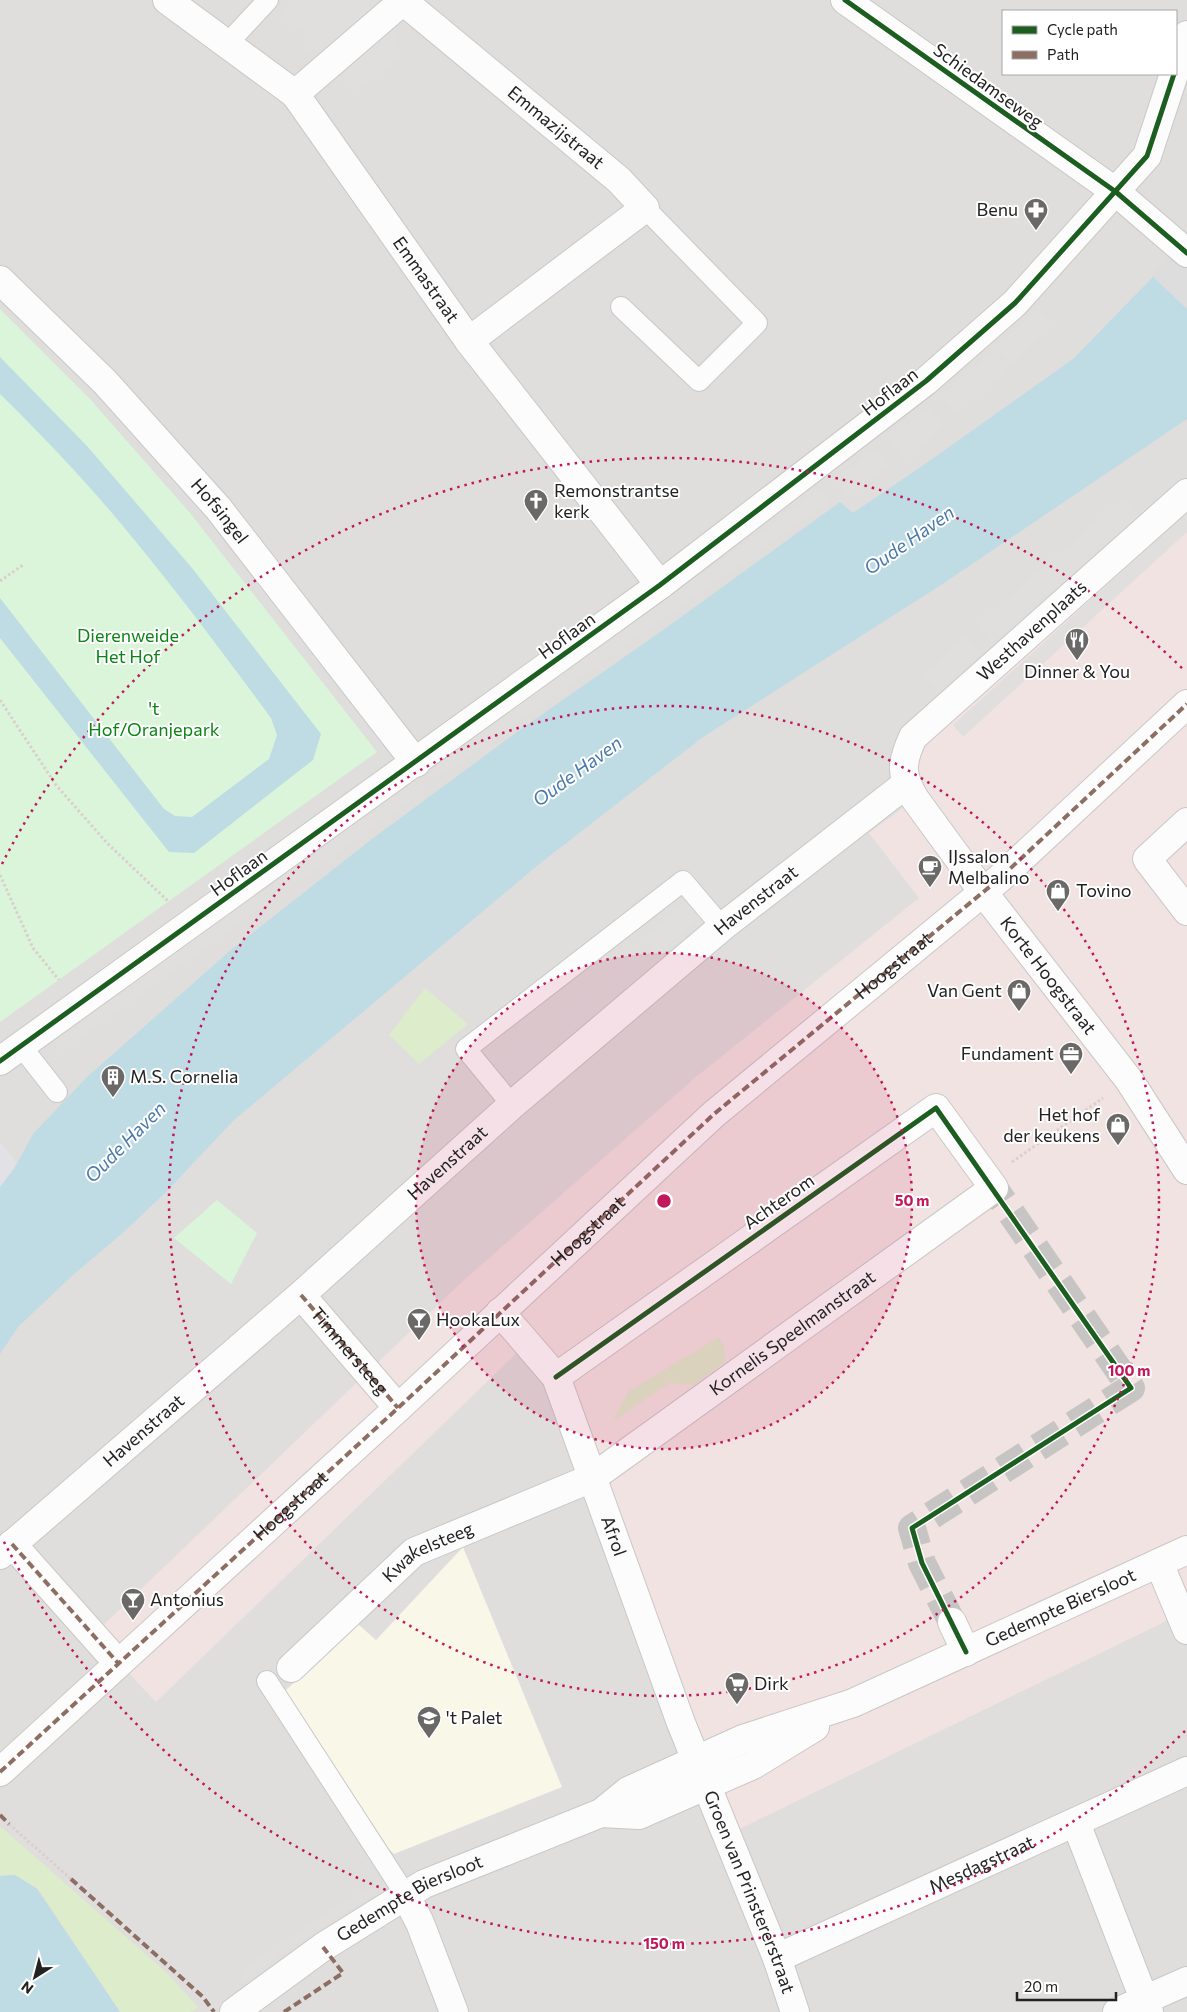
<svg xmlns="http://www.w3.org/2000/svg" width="1187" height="2012" font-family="Commissioner,sans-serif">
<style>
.residential{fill:#dfdedc;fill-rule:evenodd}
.commercial{fill:#f1e3e1}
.education{fill:#f8f7e8}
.grass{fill:#ddeccb}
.park{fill:#daf5da}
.parking{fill:#e0dfde}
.plaza{fill:#e2e1e5}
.water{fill:#bfdbe3}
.pier{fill:#dedddd}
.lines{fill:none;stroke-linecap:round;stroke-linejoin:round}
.minor-tunnel{stroke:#c7c5c3;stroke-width:28;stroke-dasharray:28 14;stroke-linecap:butt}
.service-casing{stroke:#c9c8c7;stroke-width:22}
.pedestrian-casing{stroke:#c9c8c7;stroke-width:30}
.minor-casing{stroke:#c9c8c7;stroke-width:30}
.tertiary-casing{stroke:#c9c8c7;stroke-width:30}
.path{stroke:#dccecd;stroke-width:3;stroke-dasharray:2.5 2.5;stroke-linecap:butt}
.service{stroke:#fdfcfc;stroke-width:20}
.pedestrian{stroke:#fdfcfc;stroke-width:28}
.minor{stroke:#fdfcfc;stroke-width:28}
.tertiary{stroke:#fdfcfc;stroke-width:28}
.quiet{stroke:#8d6e63;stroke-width:4;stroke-dasharray:8 4;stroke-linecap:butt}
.cycleway-casing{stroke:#fff;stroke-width:8}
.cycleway{stroke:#1b5e20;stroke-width:5}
.ring{fill:none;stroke:#c2185b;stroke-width:2.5;stroke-dasharray:2.5 5}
.labels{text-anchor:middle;stroke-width:4;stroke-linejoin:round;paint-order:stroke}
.street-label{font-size:18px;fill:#222;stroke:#fff}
.poi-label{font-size:18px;fill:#222;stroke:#fff;text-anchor:start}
.park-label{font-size:18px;fill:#0c8416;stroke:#fff}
.water-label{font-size:19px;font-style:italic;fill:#4a7aab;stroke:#fff}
.centre{fill:#c2185b;stroke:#fff;stroke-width:2.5}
.ring-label{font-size:15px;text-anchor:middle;font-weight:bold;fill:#c2185b;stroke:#fff;stroke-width:4;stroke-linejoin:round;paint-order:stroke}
</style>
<rect width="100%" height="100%" fill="#f0eeeb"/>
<path class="residential" d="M0,0h1187v2012h-1187zM1003,11h173v63h-173z"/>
<path class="commercial" d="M1187,493v1118l-460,224 -200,-492 -371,359 -63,-67 371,-355 232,-203 223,-179 -50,-65 46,-34 -12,-41z"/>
<path class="education" d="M463,1547l99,240 -168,67 -5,-5 -104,-158 73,-67 18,16z"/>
<g class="grass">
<path d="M425,988l43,36 -49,40 -30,-29z"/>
<path d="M719,1337l5,9 1,16 -31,23 -25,-2 -56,38 15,-29z"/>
<path d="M0,1826l167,147 31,34 -7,5h-71l-82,-123 -23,-14 -15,1z"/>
</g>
<g class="park">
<path d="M0,309l90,90 100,114 187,239 -377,270z"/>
<path d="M217,1200l40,33 -26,51 -57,-46z"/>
</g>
<g class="parking">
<path d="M295,0h80l19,17 6,42 -45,33 -14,-22 -21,-21 -13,3 -5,-23 -13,3 -5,-24 12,-3z"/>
<path d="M1037,310l15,17 -40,37 -15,-17z"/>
<path d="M991,352l15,18 -51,45 -15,-18z"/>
<path d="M929,407l15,19 -40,34 -15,-19z"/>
<path d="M876,447l15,18 -43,33 -14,-19z"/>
<path d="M821,489l9,12 -388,274 -9,-12z"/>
<path d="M1124,497l16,18 -148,128 -15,-18z"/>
<path d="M1187,512v20l-224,205 -10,-12z"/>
<path d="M965,635l17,18 -44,40 -17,-18z"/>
<path d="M411,781l9,12 -359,259 -8,-12z"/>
<path d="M688,898l15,18 -45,39 -15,-18z"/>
<path d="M633,946l15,17 -36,32 -16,-18z"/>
<path d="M589,983l15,18 -45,39 -15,-18z"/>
<path d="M534,1032l15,18 -37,31 -15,-18z"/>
<path d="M364,1889l11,4 -69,44 -63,45 2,-14 29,-20 4,6 6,-4 -4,-6z"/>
</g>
<path class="plaza" d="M0,1142l17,21 -17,24z"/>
<g class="water">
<path d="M1187,242v177l-243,164 -241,154 -165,128 -305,256 -66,70 -42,40 -52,44 -55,52 -18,27v-167l14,-18 19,-35 53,-56 146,-129 140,-110 145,-107 149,-104 174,-126 13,11 75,-51 145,-103z"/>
<path d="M0,357l87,89 105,122 129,166 -8,26 -119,93 -25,-1 -169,-214v-40l164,211 11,7 17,1 77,-58 8,-24 -6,-17c-51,-69 -103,-139 -159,-205 -35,-41 -73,-81 -112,-119z"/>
<path d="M15,1875l22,14 83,123h-120v-136z"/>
</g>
<path class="pier" d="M1187,237v72l-36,-34z"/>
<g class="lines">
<path class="minor-tunnel" d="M952,1622l-30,-59 -10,-35 219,-140 -137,-200"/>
<defs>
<g id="service">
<path d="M227,44l41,-44"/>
<path d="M621,307l78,74 58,-58 -112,-115"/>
<path d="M21,1046l36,46"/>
<path d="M512,1105l-46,-56 217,-168 39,46"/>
<path d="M267,1681l138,213"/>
</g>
<g id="pedestrian">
<path d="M301,1295l97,113"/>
<path d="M12,1544l106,119"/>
<path id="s1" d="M0,1772l398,-364 316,-294 285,-235 188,-175"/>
</g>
<g id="minor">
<path id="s2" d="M167,0l128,94 174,247 191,244"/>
<path d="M1176,69l11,-34"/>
<path id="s3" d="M295,94l108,-93 216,179 26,28 -176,133"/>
<path id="s4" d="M0,280l105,102 113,126 198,255"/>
<path id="s5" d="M1187,493l-274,244c-12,26 -13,37 2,62l68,93 146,188 58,90"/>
<path d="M1187,822l-40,37 40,52"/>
<path d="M0,1061l660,-476 266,-204 89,-78 132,-147 27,-82"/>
<path id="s6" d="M500,1312l56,65 125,346 96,235 18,54"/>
<path id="s7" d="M0,1555l301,-260 211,-190 210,-178 184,-143"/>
<path d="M1159,1563l28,67"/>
<path d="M952,1622l14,30"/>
<path id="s8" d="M291,1668l123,-116 178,-74 402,-290 -58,-80 -380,269"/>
<path d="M601,1813l38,2 114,-50 62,-38"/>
<path d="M1076,1823l73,189"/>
<path d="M405,1894l15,29 34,89"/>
<path id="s9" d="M777,1958l410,-187"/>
<path id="s10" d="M234,2012l89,-65 101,-63 177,-71 27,-22 115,-52 110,-36 334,-153"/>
<path d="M1117,2012l70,-31"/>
</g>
<path id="tertiary" d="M845,0l271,192 71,61"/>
</defs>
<use href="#service" class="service-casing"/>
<use href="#pedestrian" class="pedestrian-casing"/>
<use href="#minor" class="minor-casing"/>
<use href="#tertiary" class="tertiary-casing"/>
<g class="path">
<path d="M0,581l23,-16"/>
<path d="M0,700l56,85 51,58 62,59"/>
<path d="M0,875l33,73 26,32"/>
<path d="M1012,1162l91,-64"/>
<path d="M9,1824l62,55"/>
</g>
<use href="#service" class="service"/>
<use href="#pedestrian" class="pedestrian"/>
<use href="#minor" class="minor"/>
<use href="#tertiary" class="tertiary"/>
<g class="quiet">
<path id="s11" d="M301,1295l97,113"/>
<path d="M12,1544l106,119"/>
<path d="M0,1772l398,-364 316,-294 285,-235 188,-175"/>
<path d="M0,1815l9,9"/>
<path d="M71,1879l132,118 11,15"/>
<path d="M284,2012l59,-39 -20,-26"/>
</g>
<defs>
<g id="cycleway">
<path d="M845,0l271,192 71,61"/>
<path d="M0,1061l660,-476 266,-204 89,-78 132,-147 27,-82"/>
<path d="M556,1377l380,-269 195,280 -219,140 10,35 44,89"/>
</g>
</defs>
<use href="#cycleway" class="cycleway-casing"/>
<use href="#cycleway" class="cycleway"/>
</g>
<circle cx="664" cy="1201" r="248" fill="#c2185b" fill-opacity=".12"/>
<g class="ring">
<circle cx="664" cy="1201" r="248"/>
<circle cx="664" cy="1201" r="495"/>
<path d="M1185 1731A743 743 0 0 1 2 1538M2 864A743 743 0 0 1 1185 671"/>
</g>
<defs>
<symbol id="pharmacy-pin" viewBox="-11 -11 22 30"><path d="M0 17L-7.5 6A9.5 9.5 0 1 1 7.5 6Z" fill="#6a6968" stroke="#fff"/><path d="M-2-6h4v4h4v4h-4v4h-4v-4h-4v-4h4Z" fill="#fff"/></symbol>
<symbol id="church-pin" viewBox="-11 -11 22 30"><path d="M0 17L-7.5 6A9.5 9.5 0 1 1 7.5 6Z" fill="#6a6968" stroke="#fff"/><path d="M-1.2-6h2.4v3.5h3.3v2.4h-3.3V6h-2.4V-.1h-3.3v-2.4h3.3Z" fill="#fff"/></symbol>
<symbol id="restaurant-pin" viewBox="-11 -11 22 30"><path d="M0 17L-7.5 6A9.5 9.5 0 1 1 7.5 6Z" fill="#6a6968" stroke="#fff"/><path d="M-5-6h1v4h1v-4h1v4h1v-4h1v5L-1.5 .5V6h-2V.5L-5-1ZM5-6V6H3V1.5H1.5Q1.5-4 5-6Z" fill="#fff"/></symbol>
<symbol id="cafe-pin" viewBox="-11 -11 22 30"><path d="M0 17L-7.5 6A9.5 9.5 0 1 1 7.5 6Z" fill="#6a6968" stroke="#fff"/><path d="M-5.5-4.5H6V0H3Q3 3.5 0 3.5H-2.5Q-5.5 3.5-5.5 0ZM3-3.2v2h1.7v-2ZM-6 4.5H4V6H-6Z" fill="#fff"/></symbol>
<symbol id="shop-pin" viewBox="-11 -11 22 30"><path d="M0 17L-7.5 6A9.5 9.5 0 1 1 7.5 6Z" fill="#6a6968" stroke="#fff"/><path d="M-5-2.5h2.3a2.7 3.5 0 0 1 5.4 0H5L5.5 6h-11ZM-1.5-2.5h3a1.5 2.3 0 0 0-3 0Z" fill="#fff"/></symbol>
<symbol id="office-pin" viewBox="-11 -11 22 30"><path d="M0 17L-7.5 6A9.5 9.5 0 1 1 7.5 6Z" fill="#6a6968" stroke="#fff"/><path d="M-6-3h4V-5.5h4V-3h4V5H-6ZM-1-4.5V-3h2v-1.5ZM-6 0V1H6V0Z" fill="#fff"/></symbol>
<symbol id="building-pin" viewBox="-11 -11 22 30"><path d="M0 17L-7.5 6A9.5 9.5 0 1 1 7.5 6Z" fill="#6a6968" stroke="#fff"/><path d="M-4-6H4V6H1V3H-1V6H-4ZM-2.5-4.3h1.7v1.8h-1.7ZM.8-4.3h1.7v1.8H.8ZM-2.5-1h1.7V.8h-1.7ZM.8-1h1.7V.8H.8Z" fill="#fff"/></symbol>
<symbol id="bar-pin" viewBox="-11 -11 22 30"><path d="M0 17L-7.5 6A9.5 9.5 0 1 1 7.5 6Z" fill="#6a6968" stroke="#fff"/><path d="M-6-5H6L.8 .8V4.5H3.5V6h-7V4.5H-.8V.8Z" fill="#fff"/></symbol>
<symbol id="supermarket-pin" viewBox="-11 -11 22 30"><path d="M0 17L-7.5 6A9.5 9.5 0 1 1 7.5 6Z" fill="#6a6968" stroke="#fff"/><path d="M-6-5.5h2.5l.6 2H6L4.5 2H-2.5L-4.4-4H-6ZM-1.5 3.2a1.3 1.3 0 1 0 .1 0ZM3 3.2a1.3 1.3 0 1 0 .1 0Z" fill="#fff"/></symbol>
<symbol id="school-pin" viewBox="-11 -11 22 30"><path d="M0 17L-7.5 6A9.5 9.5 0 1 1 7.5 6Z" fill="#6a6968" stroke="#fff"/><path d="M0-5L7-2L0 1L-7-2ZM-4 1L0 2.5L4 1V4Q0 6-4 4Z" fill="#fff"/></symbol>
</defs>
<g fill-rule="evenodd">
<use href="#pharmacy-pin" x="1022" y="196" width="28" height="38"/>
<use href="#church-pin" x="522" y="487" width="28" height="38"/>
<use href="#restaurant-pin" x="1063" y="626" width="28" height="38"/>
<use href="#cafe-pin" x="916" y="853" width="28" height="38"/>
<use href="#shop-pin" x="1044" y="877" width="28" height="38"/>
<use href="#shop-pin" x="1005" y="977" width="28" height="38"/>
<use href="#office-pin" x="1057" y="1040" width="28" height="38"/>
<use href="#building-pin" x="99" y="1063" width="28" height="38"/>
<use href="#shop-pin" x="1104" y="1111" width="28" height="38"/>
<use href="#bar-pin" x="405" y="1306" width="28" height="38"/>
<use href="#bar-pin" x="119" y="1586" width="28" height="38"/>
<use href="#supermarket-pin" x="723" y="1670" width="28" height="38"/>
<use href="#school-pin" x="415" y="1704" width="28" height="38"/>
</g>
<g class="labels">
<g class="street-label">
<text transform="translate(988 86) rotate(36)" y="6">Schiedamseweg</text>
<text dy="6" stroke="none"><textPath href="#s3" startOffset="341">Emmazijstraat</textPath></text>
<text dy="6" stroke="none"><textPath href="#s2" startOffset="386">Emmastraat</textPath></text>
<text transform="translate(890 392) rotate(-38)" y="6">Hoflaan</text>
<text dy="6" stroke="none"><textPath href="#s4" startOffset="319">Hofsingel</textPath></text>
<text transform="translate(1032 631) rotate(-42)" y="6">Westhavenplaats</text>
<text transform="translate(567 636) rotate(-36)" y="6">Hoflaan</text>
<text transform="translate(239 873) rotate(-36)" y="6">Hoflaan</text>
<text dy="6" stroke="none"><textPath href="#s7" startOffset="1000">Havenstraat</textPath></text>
<text dy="6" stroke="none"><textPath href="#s1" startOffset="1204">Hoogstraat</textPath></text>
<text dy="6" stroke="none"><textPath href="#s5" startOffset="654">Korte Hoogstraat</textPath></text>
<text dy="6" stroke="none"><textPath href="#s7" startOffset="595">Havenstraat</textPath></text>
<text transform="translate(779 1202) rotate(-35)" y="6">Achterom</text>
<text dy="6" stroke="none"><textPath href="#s1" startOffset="799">Hoogstraat</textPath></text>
<text dy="6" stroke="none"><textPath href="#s8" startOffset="609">Kornelis Speelmanstraat</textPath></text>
<text dy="6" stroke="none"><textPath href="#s11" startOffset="74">Timmersteeg</textPath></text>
<text dy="6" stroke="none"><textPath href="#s7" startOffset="190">Havenstraat</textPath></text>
<text dy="6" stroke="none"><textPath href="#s1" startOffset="394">Hoogstraat</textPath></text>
<text dy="6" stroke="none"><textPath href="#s6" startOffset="255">Afrol</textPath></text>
<text dy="6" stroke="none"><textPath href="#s8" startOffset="181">Kwakelsteeg</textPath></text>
<text dy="6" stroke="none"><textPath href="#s10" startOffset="925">Gedempte Biersloot</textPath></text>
<text dy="6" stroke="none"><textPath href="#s9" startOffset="225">Mesdagstraat</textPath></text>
<text dy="6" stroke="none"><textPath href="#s6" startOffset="636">Groen van Prinstererstraat</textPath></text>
<text dy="6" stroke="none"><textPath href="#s10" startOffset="210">Gedempte Biersloot</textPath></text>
</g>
<g class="poi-label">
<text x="1018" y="216" text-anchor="end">Benu</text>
<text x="554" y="497">Remonstrantse<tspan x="554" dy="21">kerk</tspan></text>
<text x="1077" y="678" text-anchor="middle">Dinner &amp; You</text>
<text x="948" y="863">IJssalon<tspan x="948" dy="21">Melbalino</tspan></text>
<text x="1076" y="897">Tovino</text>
<text x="1002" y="997" text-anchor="end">Van Gent</text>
<text x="1054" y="1060" text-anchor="end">Fundament</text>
<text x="130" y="1083">M.S. Cornelia</text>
<text x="1100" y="1121" text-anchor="end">Het hof<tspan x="1100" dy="21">der keukens</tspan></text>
<text x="436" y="1326">HookaLux</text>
<text x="150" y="1606">Antonius</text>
<text x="754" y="1690">Dirk</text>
<text x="446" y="1724">'t Palet</text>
</g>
<g class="park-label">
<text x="128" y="642">Dierenweide<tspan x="128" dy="21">Het Hof</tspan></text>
<text x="154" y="715">'t<tspan x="154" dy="21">Hof/Oranjepark</tspan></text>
</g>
<g class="water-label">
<text transform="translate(909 540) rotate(-35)" y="7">Oude Haven</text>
<text transform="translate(577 771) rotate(-36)" y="7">Oude Haven</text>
<text transform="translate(125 1142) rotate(-45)" y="7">Oude Haven</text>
</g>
</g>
<circle cx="664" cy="1201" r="8" class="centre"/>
<g class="ring-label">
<text x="912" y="1206">50 m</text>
<text x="1129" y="1376">100 m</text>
<text x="664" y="1949">150 m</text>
</g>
<rect x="1002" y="10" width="175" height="65" fill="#ffffff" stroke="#a7a7a7"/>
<rect x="1012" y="26" width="25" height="8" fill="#1b5e20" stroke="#a7a7a7"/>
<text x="1047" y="35" font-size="15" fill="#222222">Cycle path</text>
<rect x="1012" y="51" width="25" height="8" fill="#8d6e63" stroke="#a7a7a7"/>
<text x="1047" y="60" font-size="15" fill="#222222">Path</text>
<g transform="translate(35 1977) rotate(216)" stroke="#ffffff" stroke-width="4" paint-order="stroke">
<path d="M0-4L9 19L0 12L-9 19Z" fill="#222222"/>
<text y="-8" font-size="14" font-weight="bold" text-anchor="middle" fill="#222222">N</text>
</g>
<path d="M1017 1992v8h99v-8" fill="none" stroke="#222222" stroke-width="2.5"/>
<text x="1024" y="1992" font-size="15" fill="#222222" stroke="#ffffff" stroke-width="4" paint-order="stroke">20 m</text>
</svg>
